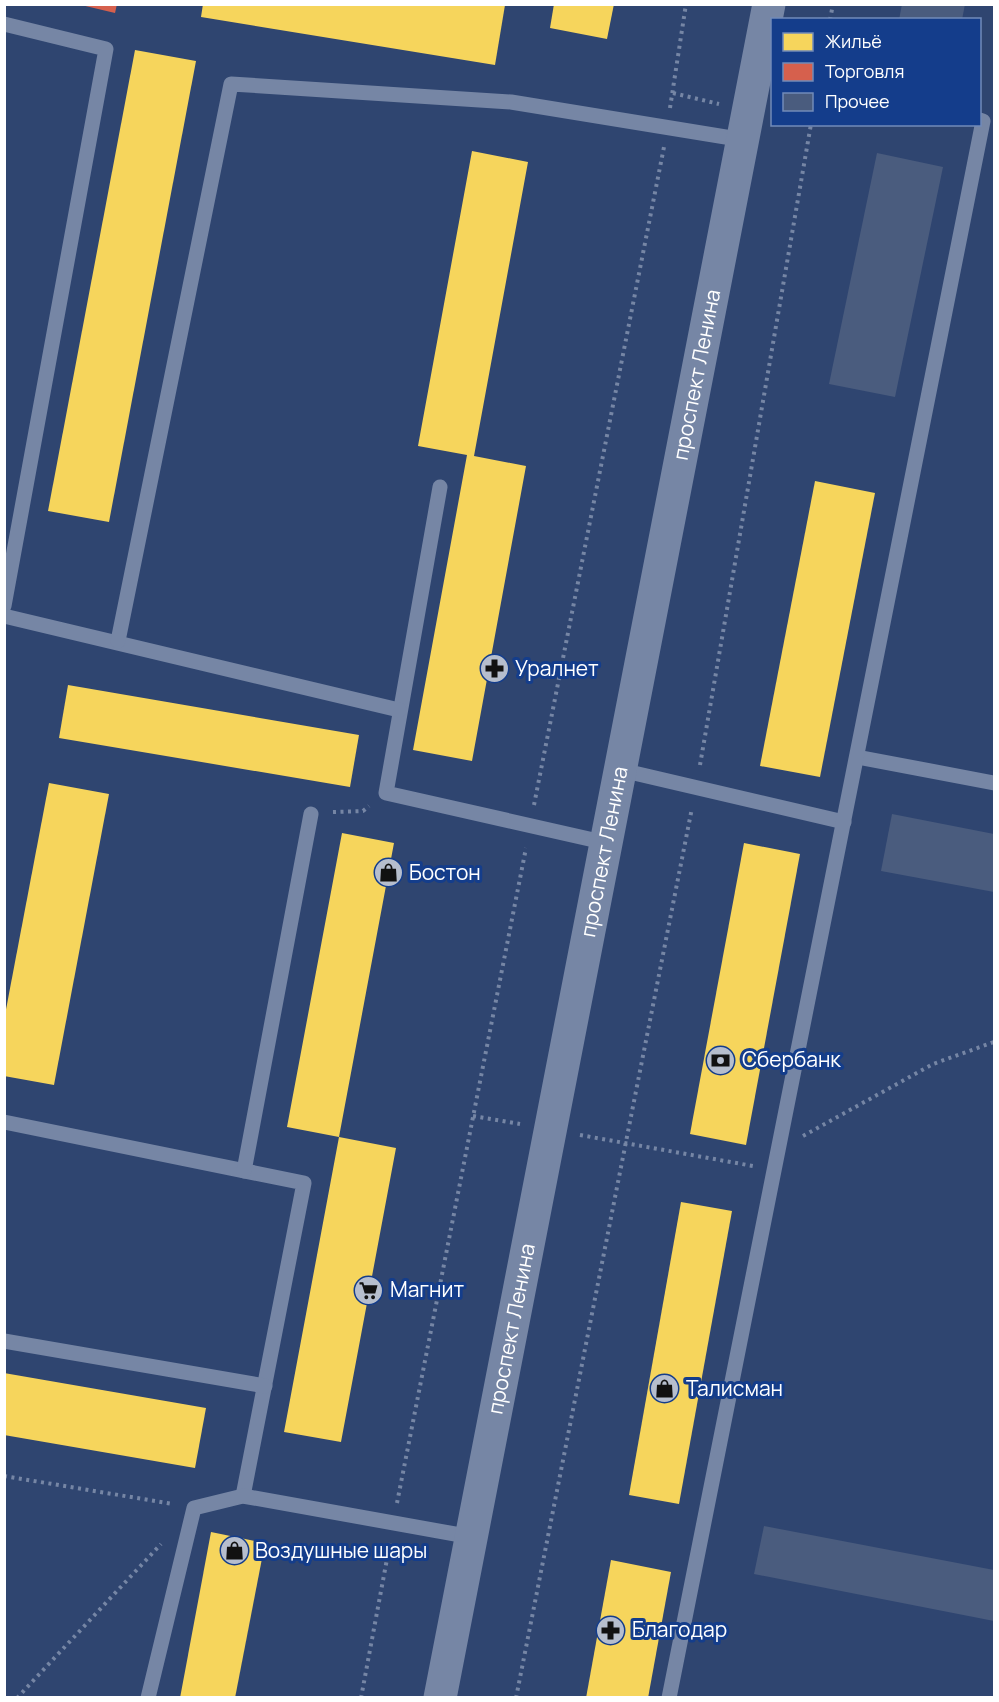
<svg xmlns="http://www.w3.org/2000/svg" width="999" height="1702" font-family="Manrope,sans-serif">
<style>
.homes{fill:#f6d55c}
.shops{fill:#d6604d}
.building{fill:#4a5c7e}
.lines{fill:none;stroke-linecap:round;stroke-linejoin:round}
.path{stroke:#7686a5;stroke-width:4;stroke-dasharray:3 4.5;stroke-linecap:butt}
.service{stroke:#7686a5;stroke-width:15}
.tertiary{stroke:#7686a5;stroke-width:33}
.labels{text-anchor:middle;stroke-width:6;stroke-linejoin:round;paint-order:stroke}
.street-label{font-size:21px;fill:#fff;stroke:#143d8b}
.poi-label{font-size:21px;fill:#fff;stroke:#143d8b;text-anchor:start}
</style>
<rect width="100%" height="100%" fill="#2f4570"/>
<g class="homes">
<path d="M203,4h299l3,1 -10,60 -294,-48z"/>
<path d="M554,4h60l-7,35 -57,-11z"/>
<path d="M135,50l61,11 -87,461 -61,-11z"/>
<path d="M472,151l56,11 -54,294 52,10 -54,295 -59,-11 54,-295 -49,-9z"/>
<path d="M815,481l60,12 -55,284 -60,-11z"/>
<path d="M68,685l291,50 -9,52 -291,-49z"/>
<path d="M49,783l60,11 -55,291 -50,-9v-56z"/>
<path d="M342,833l52,10 -55,294 57,11 -55,294 -57,-10 55,-295 -52,-10z"/>
<path d="M744,843l56,11 -54,291 -56,-11z"/>
<path d="M681,1202l51,9 -53,293 -50,-9z"/>
<path d="M4,1373l202,35 -11,60 -191,-33z"/>
<path d="M211,1532l54,11 -30,155h-55z"/>
<path d="M611,1560l60,12 -23,126h-62z"/>
</g>
<path class="shops" d="M77,4h40l-2,9z"/>
<g class="building">
<path d="M902,4h63l-3,16h-63z"/>
<path d="M877,153l66,14 -48,230 -66,-13z"/>
<path d="M892,814l102,20v58l-113,-21z"/>
<path d="M764,1526l230,44v51l-240,-47z"/>
</g>
<g class="lines">
<g class="path">
<path d="M830,20l3,-16"/>
<path d="M673,93l46,11"/>
<path d="M670,108l16,-104"/>
<path d="M700,765l111,-641"/>
<path d="M534,805l130,-658"/>
<path d="M333,812l30,-1 6,-5"/>
<path d="M473,1116l47,8"/>
<path d="M580,1135l173,31"/>
<path d="M803,1136l130,-72 61,-22"/>
<path d="M4,1476l169,28"/>
<path d="M397,1503l129,-655"/>
<path d="M17,1698l144,-154"/>
<path d="M361,1698l29,-155"/>
<path d="M516,1698l176,-890"/>
</g>
<g class="service">
<path d="M4,24l102,25 -102,557"/>
<path d="M440,487l-54,306 221,50"/>
<path d="M4,616l395,94"/>
<path d="M118,641l113,-557 280,18 233,38"/>
<path d="M857,757l137,26"/>
<path d="M621,770l223,52"/>
<path d="M4,1122l300,61 -61,313"/>
<path d="M244,1171l67,-357"/>
<path d="M4,1341l261,45"/>
<path d="M148,1698l46,-190 49,-12 229,41"/>
<path d="M669,1698l314,-1577 -3,-1"/>
</g>
<path class="tertiary" id="s1" d="M440,1698l329,-1694"/>
</g>
<defs>
<symbol id="pharmacy-disc" viewBox="-11 -11 22 22"><circle r="9.5" fill="#b6becd" stroke="#143d8b"/><path d="M-2-6h4v4h4v4h-4v4h-4v-4h-4v-4h4Z" fill="#111"/></symbol>
<symbol id="shop-disc" viewBox="-11 -11 22 22"><circle r="9.5" fill="#b6becd" stroke="#143d8b"/><path d="M-5-2.5h2.3a2.7 3.5 0 0 1 5.4 0H5L5.5 6h-11ZM-1.5-2.5h3a1.5 2.3 0 0 0-3 0Z" fill="#111"/></symbol>
<symbol id="bank-disc" viewBox="-11 -11 22 22"><circle r="9.5" fill="#b6becd" stroke="#143d8b"/><path d="M-6-4H6V4H-6ZM0-2.3a2.3 2.3 0 1 0 0 4.6a2.3 2.3 0 1 0 0-4.6Z" fill="#111"/></symbol>
<symbol id="supermarket-disc" viewBox="-11 -11 22 22"><circle r="9.5" fill="#b6becd" stroke="#143d8b"/><path d="M-6-5.5h2.5l.6 2H6L4.5 2H-2.5L-4.4-4H-6ZM-1.5 3.2a1.3 1.3 0 1 0 .1 0ZM3 3.2a1.3 1.3 0 1 0 .1 0Z" fill="#111"/></symbol>
</defs>
<g fill-rule="evenodd">
<use href="#pharmacy-disc" x="478" y="652" width="33" height="33"/>
<use href="#shop-disc" x="372" y="856" width="33" height="33"/>
<use href="#bank-disc" x="704" y="1044" width="33" height="33"/>
<use href="#supermarket-disc" x="352" y="1274" width="33" height="33"/>
<use href="#shop-disc" x="648" y="1372" width="33" height="33"/>
<use href="#shop-disc" x="218" y="1534" width="33" height="33"/>
<use href="#pharmacy-disc" x="594" y="1614" width="33" height="33"/>
</g>
<g class="labels">
<g class="street-label">
<text dy="7" stroke="none"><textPath href="#s1" startOffset="1348">проспект Ленина</textPath></text>
<text dy="7" stroke="none"><textPath href="#s1" startOffset="862">проспект Ленина</textPath></text>
<text dy="7" stroke="none"><textPath href="#s1" startOffset="376">проспект Ленина</textPath></text>
</g>
<g class="poi-label">
<text x="515" y="676">Уралнет</text>
<text x="409" y="880">Бостон</text>
<text x="742" y="1067">Сбербанк</text>
<text x="390" y="1297">Магнит</text>
<text x="686" y="1396">Талисман</text>
<text x="255" y="1558">Воздушные шары</text>
<text x="632" y="1637">Благодар</text>
</g>
</g>
<rect width="999" height="1702" fill="none" stroke="#ffffff" stroke-width="12"/>
<rect x="771" y="18" width="210" height="108" fill="#143d8b" stroke="#728bb9" stroke-width="1.5"/>
<rect x="783" y="33" width="30" height="18" fill="#f6d55c" stroke="#728bb9" stroke-width="1.5"/>
<text x="825" y="48" font-size="18" fill="#ffffff">Жильё</text>
<rect x="783" y="63" width="30" height="18" fill="#d6604d" stroke="#728bb9" stroke-width="1.5"/>
<text x="825" y="78" font-size="18" fill="#ffffff">Торговля</text>
<rect x="783" y="93" width="30" height="18" fill="#4a5c7e" stroke="#728bb9" stroke-width="1.5"/>
<text x="825" y="108" font-size="18" fill="#ffffff">Прочее</text>
</svg>
